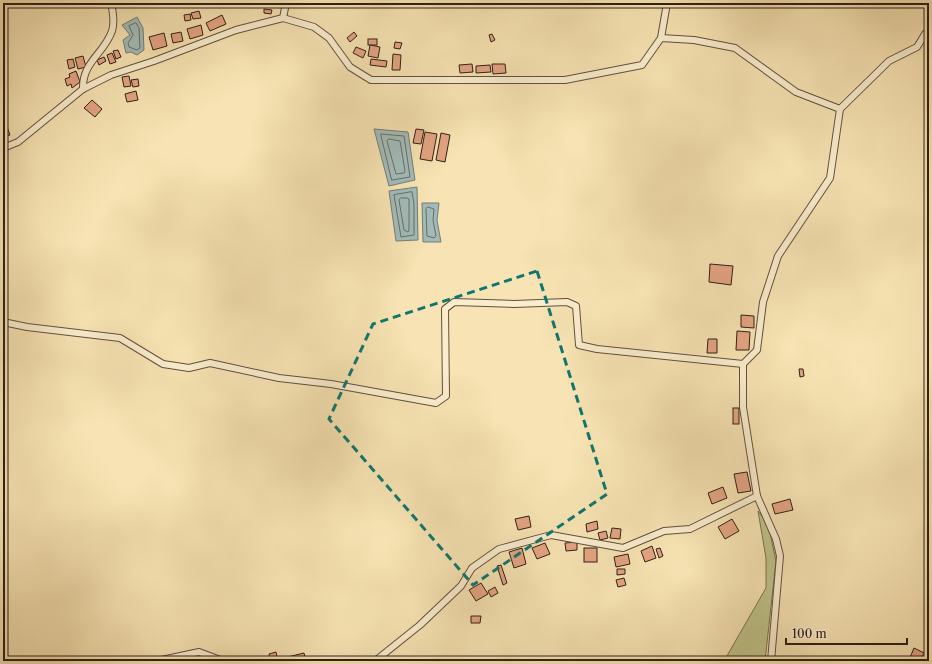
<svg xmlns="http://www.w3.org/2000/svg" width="932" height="664" font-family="'Libre Caslon Text',serif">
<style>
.green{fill:#bfc38a;stroke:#767250}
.water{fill:#a2bbb8;stroke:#747d78}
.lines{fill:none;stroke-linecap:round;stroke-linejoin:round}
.shore{stroke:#686e68;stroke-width:1}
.building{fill:#e5a483;stroke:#2e2017}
.minor-casing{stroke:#60513e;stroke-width:8}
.minor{stroke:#faedce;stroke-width:6}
.marked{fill:none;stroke:#0f766e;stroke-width:3;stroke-dasharray:8 5;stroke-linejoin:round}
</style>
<rect width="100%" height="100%" fill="#f7e3b3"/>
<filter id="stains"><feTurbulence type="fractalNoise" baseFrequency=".005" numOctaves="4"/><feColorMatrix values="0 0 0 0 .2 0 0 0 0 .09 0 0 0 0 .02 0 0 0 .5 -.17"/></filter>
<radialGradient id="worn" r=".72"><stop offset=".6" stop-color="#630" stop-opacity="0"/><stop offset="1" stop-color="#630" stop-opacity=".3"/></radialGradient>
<path class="green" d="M758,511l10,13 8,37 -11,100h-41l42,-73v-30z"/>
<g class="water">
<path d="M137,17l6,11 1,22 -7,5 -6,-3 -5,1 -3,-13 7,-5 -8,-10z"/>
<path d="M374,129l34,3 7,48 -26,6z"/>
<path d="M417,187l1,53 -22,1 -7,-50z"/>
<path d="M422,203h17l-2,17 4,22h-18z"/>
</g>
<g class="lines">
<g class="shore">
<path d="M136,23l3,5 1,20 -3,2 -8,-3 -1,-4 5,-8 -4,-9z"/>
<path d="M381,134l23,2 6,41 -18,3z"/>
<path d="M389,139l11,2 5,30 -1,2 -8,1 -9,-33z"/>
<path d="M412,192l2,12v31l-13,2 -7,-42z"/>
<path d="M401,198h6l2,1v31l-1,2 -4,-2 -5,-30z"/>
<path d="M428,207l6,2 -1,11 3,16 -2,2 -7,-2 -1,-27z"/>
</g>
</g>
<g class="building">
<path d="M264,9l8,1 -1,4 -7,-1z"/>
<path d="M199,11l2,7 -8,1 -2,-6z"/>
<path d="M190,14l1,6 -6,1 -1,-6z"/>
<path d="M222,15l4,9 -16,7 -4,-8z"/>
<path d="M201,25l2,10 -13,4 -3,-10z"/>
<path d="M181,32l2,9 -10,2 -2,-9z"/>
<path d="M354,32l3,4 -7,6 -3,-4z"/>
<path d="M164,33l3,13 -14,4 -4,-13z"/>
<path d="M492,34l3,6 -4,2 -2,-7z"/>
<rect x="368" y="39" width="9" height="6"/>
<path d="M395,42l7,1 -2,6 -6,-1z"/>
<path d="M370,45l10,2 -2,11 -10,-2z"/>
<path d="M356,47l10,4 -3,7 -10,-5z"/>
<path d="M118,50l3,7 -5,2 -3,-8z"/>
<path d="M112,53l4,9 -6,2 -3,-9z"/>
<path d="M393,54l8,1 -1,15h-8z"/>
<path d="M83,56l3,11 -8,2 -3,-11z"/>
<path d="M104,57l2,4 -7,4 -2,-5z"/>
<path d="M73,59l2,8 -6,2 -2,-9z"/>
<path d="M371,59l16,2 -1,6 -16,-2z"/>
<path d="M472,64l1,8 -13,1 -1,-8z"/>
<path d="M492,64h13l1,9 -13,1z"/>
<path d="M490,65l1,7 -15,1v-7z"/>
<path d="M76,71l4,11 -8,6 -1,-4 -4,2 -2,-7 5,-2 -1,-3z"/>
<path d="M129,76l2,10 -7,1 -2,-10z"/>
<path d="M138,79l1,7 -6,1 -2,-7z"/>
<path d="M136,91l2,9 -11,2 -2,-8z"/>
<path d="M92,100l10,9 -7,8 -11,-9z"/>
<path d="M6,124l4,11 -7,3v-13z"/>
<path d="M416,129l8,1 -3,14 -8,-1z"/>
<path d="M425,132l12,2 -5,27 -12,-2z"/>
<path d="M441,133l9,2 -5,27 -9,-2z"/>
<path d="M710,264l23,2 -2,19 -22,-3z"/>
<path d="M741,315l13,1v12l-13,-1z"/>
<path d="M737,331l13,1 -1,18h-13z"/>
<path d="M708,339h9v14h-10z"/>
<path d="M799,369h4l1,7 -4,1z"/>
<rect x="733" y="408" width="6" height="16"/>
<path d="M747,472l4,19 -13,2 -4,-19z"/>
<path d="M723,487l4,11 -15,6 -4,-11z"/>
<path d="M790,499l3,11 -18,4 -3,-10z"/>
<path d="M529,516l2,11 -13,3 -3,-11z"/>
<path d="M732,519l7,12 -14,8 -7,-12z"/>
<path d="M597,521l1,8 -11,3 -1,-8z"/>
<path d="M612,528l9,1 -1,10 -10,-1z"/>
<path d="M606,531l2,7 -8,2 -2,-7z"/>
<path d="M577,542v8l-11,1 -1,-8z"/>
<path d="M545,543l5,11 -13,5 -5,-11z"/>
<path d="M652,546l4,12 -11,4 -4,-11z"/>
<path d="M522,548l4,16 -12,4 -5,-16z"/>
<rect x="584" y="548" width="13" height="14"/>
<path d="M660,548l3,8 -4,2 -3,-9z"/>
<path d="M628,554l2,10 -14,3 -2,-10z"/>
<path d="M501,565l6,18 -4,2 -6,-19z"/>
<path d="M617,569h8v5l-8,1z"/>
<path d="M624,578l2,7 -8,2 -2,-7z"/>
<path d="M481,583l7,11 -12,7 -7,-11z"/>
<path d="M495,587l3,6 -7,4 -3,-6z"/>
<path d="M471,616h10l-1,7h-9z"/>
<path d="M914,648l10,5 -4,8 -11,-1z"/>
<path d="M276,652l2,9h-8l-1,-7z"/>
<path d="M304,653l2,8h-27v-2z"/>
</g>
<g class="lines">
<defs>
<g id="minor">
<path d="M283,18l31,9 15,11 21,29 21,13h194l77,-15 19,-27 33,2 41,8 61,44 44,17 -10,69 -52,78 -15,46 -6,48 -14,14v43l14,89 19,43 4,17 -9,105"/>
<path d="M661,38l6,-35"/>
<path d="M83,89c-1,-27 21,-35 29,-58 3,-9 1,-19 -1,-28"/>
<path d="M840,109l49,-48 28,-14 8,-13 4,-3"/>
<path d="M3,148l15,-6 65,-53 28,-14 43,-14 82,-31 47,-12 3,-15"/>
<path d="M3,322l24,5 93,11 43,26 26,4 21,-5 69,15 52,6 105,19 10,-7 -1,-87 9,-7 60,2 53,-2 9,4 3,39 18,4 146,15"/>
<path d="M157,661l42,-9 24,9"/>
<path d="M375,661l45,-36 41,-39 11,-18 27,-19 52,-14 72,13 41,-17 26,-2 67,-33"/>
<path d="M924,661l5,-11"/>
</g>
</defs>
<use href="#minor" class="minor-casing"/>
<use href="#minor" class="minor"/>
</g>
<path class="marked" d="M537,271l70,223 -134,91 -144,-166 44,-95z"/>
<rect width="932" height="664" fill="none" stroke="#f7e3b3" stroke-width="16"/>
<rect x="4" y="4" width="924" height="656" fill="none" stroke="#2e2017" stroke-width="2"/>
<rect x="8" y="8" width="916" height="648" fill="none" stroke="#2e2017"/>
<path d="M786 638v6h121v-6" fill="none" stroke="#2e2017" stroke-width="2"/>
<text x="792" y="638" font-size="12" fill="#2e2017" stroke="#faedce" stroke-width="3" paint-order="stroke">100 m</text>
<rect width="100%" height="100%" filter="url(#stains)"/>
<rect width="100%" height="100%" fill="url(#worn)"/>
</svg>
